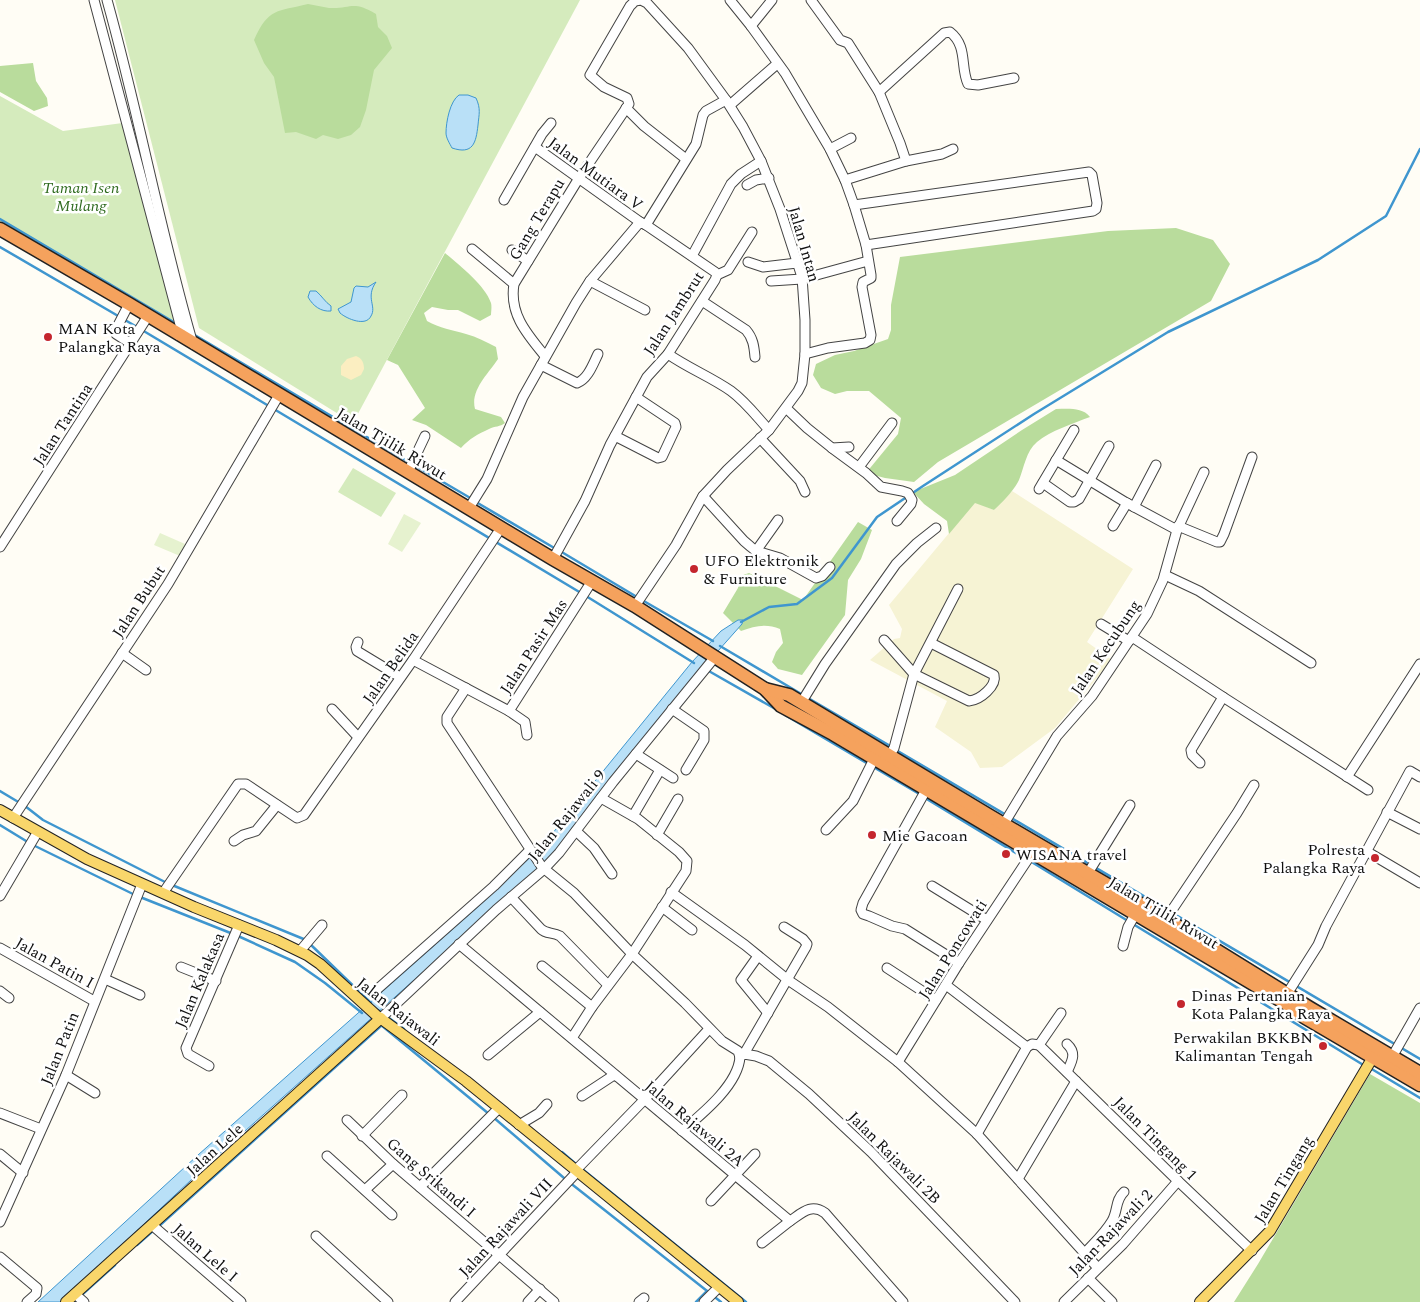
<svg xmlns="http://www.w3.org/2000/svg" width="1420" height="1302" font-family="Spectral,serif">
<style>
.farmland{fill:#f6f3d4}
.green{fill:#d5ebbd}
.forest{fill:#b9dc9c}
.sand{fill:#fbeec1}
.pitch{fill:#e6f2cf}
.water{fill:#b9e0f7;stroke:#3f96cf}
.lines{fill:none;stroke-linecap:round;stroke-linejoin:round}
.stream{stroke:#3f96cf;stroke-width:2.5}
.minor-casing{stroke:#444;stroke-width:11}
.major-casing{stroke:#222;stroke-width:12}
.highway-casing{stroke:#222;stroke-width:15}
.minor{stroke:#fff;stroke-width:9}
.major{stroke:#f9d66b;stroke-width:10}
.highway{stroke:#f5a25d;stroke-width:12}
.poi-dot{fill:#c4262e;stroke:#fff;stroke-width:2}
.labels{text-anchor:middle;stroke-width:5;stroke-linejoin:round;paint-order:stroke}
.street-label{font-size:16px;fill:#111;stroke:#fff}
.park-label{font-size:16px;font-style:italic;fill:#2f6b1f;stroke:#fff}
.poi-label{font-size:16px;fill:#111;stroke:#fff;text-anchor:start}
</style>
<rect width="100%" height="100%" fill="#fffdf5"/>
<path class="farmland" d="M1012,491l121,78 -46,73 25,18 -57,68 -53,39 -22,1 -9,-16 -36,-25 12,-26 -77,-41 24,-21 6,-1 2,-9 -13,-24 86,-103 19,8z"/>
<g class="green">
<path d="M115,0h465l-227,423 -154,-95z"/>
<path d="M0,96l63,35 67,-9 58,216 -188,-113z"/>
<path d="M353,468l43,25 -15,24 -43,-25z"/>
</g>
<g class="forest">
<path d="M308,4c7,1 14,3 21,4 23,1 23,-8 47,6l2,13 9,9 5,12 -18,22 -8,40 -6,17 -9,8 -13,4 -15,-4 -7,4 -20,-7 -11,1 -11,-56 -10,-14 -10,-23c15,-33 23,-28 54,-36z"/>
<path d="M33,63l3,18 11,17 1,8 -14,5 -34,-19v-26z"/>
<path d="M1176,228l37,12 17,24 -19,37 -273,161 -24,20 -29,-4 -19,-5 32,-39 3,-16 -32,-27h-22l-12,3 -14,-6 -8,-13 3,-11 19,-9 19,-4 34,-12 3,-9v-25l9,-48 208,-26z"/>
<path d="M445,253c14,12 40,32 46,50 1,4 0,9 0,12l-11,6 -22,-11h-10l-16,-3 -8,6 3,8c13,7 25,9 39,13 11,3 20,8 30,13l2,12c-9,14 -28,31 -23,50l26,8 4,6c-5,4 -10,3 -16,6 -11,5 -20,10 -28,19l-35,-23 -14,-5 13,-12 -27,-43 -11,-5z"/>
<path d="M1056,409c12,0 26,-2 34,8 -16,6 -40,14 -53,25 -11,9 -13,26 -18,38 -6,12 -16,21 -25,30l-19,-7 -26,31 -2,-13 -23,-17 -11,-12 42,-17 67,-45z"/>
<path d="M858,522l14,8 -11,29 -13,21 -3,35 -43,60 -24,-6 -6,-7 4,-10 7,-9 -3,-14c-14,-6 -25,-3 -39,2l-18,-18 15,-25 2,-8 3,-5 6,-2 54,27z"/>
<path d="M1370,1074l50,29v199h-186l24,-38z"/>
</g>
<path class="sand" d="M356,356c6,2 8,7 8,13l-3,6 -10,5 -10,-5v-9l6,-7z"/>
<g class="pitch">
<path d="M404,514l17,9 -19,29 -14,-8z"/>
<path d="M160,533l25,11 -5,12 -26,-11z"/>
</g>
<g class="water">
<path d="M459,95h9l8,3c5,11 3,16 2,27 -2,18 -5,30 -26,23 -2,-4 -6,-10 -6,-15 0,-11 4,-32 13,-38z"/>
<path d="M376,282c-11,16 1,24 -5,34 -5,11 -24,3 -31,-3l-2,-4 13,-7 3,-14 2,-2 12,1z"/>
<path d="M310,291h6c6,5 9,11 15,15v5c-10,1 -18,-5 -23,-14z"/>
<path d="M738,620h5l-1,4 -40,45 -147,185 -348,311 -146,137h-23l160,-147 283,-251 62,-59 149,-183 29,-31z"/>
</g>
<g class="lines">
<g class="stream">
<path d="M0,219l177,105"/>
<path d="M0,247l137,80"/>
<path d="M142,330l439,263"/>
<path d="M193,334l216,128"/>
<path d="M414,465l58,34"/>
<path d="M476,502l80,47"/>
<path d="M560,551l77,46"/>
<path d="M586,596l108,67"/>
<path d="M642,600l71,41"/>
<path d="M741,622l28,-15 28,-3 35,-26 45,-61 46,-31 111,-72 134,-82 150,-72 68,-44 34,-67"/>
<path d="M720,646l83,49"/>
<path d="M707,670l72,41"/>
<path d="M808,698l84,49"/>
<path d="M785,715l136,80"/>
<path d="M896,750l524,309"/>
<path d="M0,791l20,12"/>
<path d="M925,798l101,61"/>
<path d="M25,806l18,14 124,63"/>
<path d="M0,825l31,19 104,51"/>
<path d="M1030,861l98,60"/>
<path d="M172,885l134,55"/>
<path d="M140,897l93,37"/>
<path d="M1133,924l232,142"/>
<path d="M238,936l57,26 30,21 37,30"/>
<path d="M310,944l61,59"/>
<path d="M378,1010l26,19"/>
<path d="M381,1025l108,89"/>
<path d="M1370,1068l50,30"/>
<path d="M493,1117l71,61 157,124"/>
<path d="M562,1152l15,13"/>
<path d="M581,1168l165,134"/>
<path d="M158,1227l224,-202"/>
<path d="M137,1245l17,-15"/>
<path d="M74,1302l41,-37"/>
<path d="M696,1302l11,-11"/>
</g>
<defs>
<g id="minor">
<path d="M94,0l87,328 -3,7"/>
<path d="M107,0c32,114 53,231 86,344"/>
<path d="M730,0l21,26 34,47 45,76 15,31 9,25 12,40 5,30v3l-8,4 -1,5 9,48 -1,5 -5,3 -37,5 -23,6"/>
<path d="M811,0l29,40 8,3 31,49 21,51 6,18 -61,19"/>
<path d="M751,26l21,-26"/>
<path d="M879,92l65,-59 6,-1c18,14 10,35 18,52l10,1 36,-7"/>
<path d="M730,105l47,-41"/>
<path d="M626,108l18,18 42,33"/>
<path d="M535,147l105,75"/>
<path d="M830,149l21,-11"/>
<path d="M906,161l36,-7 11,-5"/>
<path d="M747,185l9,-5 13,-2"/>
<path d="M504,200l38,-66 9,-11"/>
<path d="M854,205l235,-33 3,3 5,28 -1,6 -3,2 -227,34"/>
<path d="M646,225l50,-81 7,-29 3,-4 20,-11"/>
<path d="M472,249l42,35"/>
<path d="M512,250l16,11"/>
<path d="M692,256l39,-72 10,-10 20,-13"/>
<path d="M748,262l15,5 34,-4"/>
<path d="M717,275l11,-5 24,-38"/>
<path d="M590,281l55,29"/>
<path d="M771,281l31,-2 66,-18"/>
<path d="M702,301l44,29c7,8 8,16 9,27"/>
<path d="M129,304l-14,27 1,3 14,9"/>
<path d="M668,354c20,14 43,23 63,37 15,11 26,26 38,39"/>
<path d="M545,356c-18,-22 -36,-42 -31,-72l65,-106 50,-74 -2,-6 -23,-11 -14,-12 40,-69 5,-5 6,-1 6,3 41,45 38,52 17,27 18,34 19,48 22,68 3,43v34l-3,29 -4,8 -29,39 -42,40 -24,26 -27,49 -41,61"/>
<path d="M541,365l36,18c11,-4 16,-19 21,-29"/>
<path d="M786,408l21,20 25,20 17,-1"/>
<path d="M615,436l43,22 4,-1 14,-30 -1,-4 -39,-26"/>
<path d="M760,438l40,43 5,11"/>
<path d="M832,448l34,25 15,14 21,4 6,2 4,7 -1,4 -14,17"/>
<path d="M1056,460l69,42 52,28"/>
<path d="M859,467l33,-44"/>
<path d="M408,472l17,-36"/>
<path d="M1043,483l27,19h4l5,-3 30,-53"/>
<path d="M1039,489l35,-59"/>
<path d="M703,496l41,45 7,6 5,4 24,7 36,20 6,-2 8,-9"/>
<path d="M1134,507l22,-42"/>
<path d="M469,508l18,-29 36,-82 53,-94 14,-22 50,-59 6,3 69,47 2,3 -2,5 -47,74 -21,23 -37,68 -25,56 -32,58"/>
<path d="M1113,526l14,-23"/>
<path d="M1178,526l39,16h3l4,-8 28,-77"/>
<path d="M0,547l148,-231"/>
<path d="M756,551l22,-31"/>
<path d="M1165,575l34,16 112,72"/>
<path d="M1101,624l28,17"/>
<path d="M1132,637l91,60 145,93"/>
<path d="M884,640l30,34 55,27c11,-1 28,-15 25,-26l-63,-32"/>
<path d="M358,642l-2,5 1,4 43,26"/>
<path d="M122,653l24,17"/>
<path d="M413,660l96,51 83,-130"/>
<path d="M466,688l-19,29v6l95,144 32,26 58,61 53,49 37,38 16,10 2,6"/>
<path d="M801,703l24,-39 71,-100 21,-21 19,-15"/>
<path d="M332,709l26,28"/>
<path d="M672,709l32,22v9l-18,30"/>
<path d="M509,711l16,11 2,13"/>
<path d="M636,754l37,24"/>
<path d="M889,756l5,-8 20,-74 44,-85"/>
<path d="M1200,763l-8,-8 -1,-5 32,-53"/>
<path d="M1347,777l73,-113"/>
<path d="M926,790l-63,113 -2,7 2,4 6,2 23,10 13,3 54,34"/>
<path d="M1387,812l33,17"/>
<path d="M633,816l27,-46"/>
<path d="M13,818l155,-234 111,-189"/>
<path d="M1002,827l55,-91 35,-40 55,-82 16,-34 14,-50 27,-58"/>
<path d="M826,830l27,-29 21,-42"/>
<path d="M576,831l18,17 18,26"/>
<path d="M657,835l21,-36"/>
<path d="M234,841l9,-6 13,-4 21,-26"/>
<path d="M1366,851l54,32"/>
<path d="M1088,873l42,-68"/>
<path d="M932,886l55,34"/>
<path d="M671,892l74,53 43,35 40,27 70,55 79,72 121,134"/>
<path d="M163,893l75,-109h8l51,34 7,-3 109,-155 88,-132"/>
<path d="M0,896l37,-63"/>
<path d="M511,897l30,32c5,5 12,3 19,7l48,49"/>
<path d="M662,907l30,23"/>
<path d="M1166,919l71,-106 17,-28"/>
<path d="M459,944l331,277c12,-8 21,-18 35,-8l78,89"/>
<path d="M1123,946l5,-19 8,-14"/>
<path d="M0,948l94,53"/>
<path d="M300,951l22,-26"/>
<path d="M758,956l-17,24 27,33"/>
<path d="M542,966l50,41"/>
<path d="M181,967l35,14"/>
<path d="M887,968l49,32"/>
<path d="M105,979l35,16"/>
<path d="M946,985l81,62"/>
<path d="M0,991l9,7"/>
<path d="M373,993l121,-107 36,-36"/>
<path d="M1287,994l31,-49 8,-19 84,-155 10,6"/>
<path d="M381,1018l115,-108 48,-41 15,-16 54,-71 102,-125"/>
<path d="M572,1038l20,-31 40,-53 54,-83 1,-10 -8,-9 -41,-33 -37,-21"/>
<path d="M1067,1044c10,9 5,17 0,28"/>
<path d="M1039,1045l139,136 74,70"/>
<path d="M1039,1045l22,-32"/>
<path d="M744,1054l62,-107 1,-3 -4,-5 -19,-12"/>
<path d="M488,1055l52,-43"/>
<path d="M740,1057l4,-3 12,2 13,5 40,33 62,58 144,150"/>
<path d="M1392,1057l28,-49"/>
<path d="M898,1062l61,-99 73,-110"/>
<path d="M209,1066l-21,-12 -2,-6 53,-123"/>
<path d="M66,1075l29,18"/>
<path d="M582,1096l32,-21 2,1"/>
<path d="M0,1113l41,16"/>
<path d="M347,1120l46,44 161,138"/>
<path d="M519,1125l20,-12 8,-9"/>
<path d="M682,1131c20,-17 56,-46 58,-74"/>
<path d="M977,1134l50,-87 5,-3 7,1"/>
<path d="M362,1136l40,-41"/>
<path d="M0,1154l23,19"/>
<path d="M327,1156l65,59"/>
<path d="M575,1171l69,-71 65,-71"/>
<path d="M1018,1179l58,-98"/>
<path d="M420,1187l79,-79"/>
<path d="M365,1190l28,-26"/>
<path d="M711,1201l44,-47"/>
<path d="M0,1222l66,-147 76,-191"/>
<path d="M152,1225l89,77"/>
<path d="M316,1236l72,66"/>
<path d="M762,1243l28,-22"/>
<path d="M1085,1253c9,-10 20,-20 27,-32 6,-10 3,-21 12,-29"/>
<path d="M0,1257l37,31 -1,6 -9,8"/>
<path d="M1088,1278l24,24"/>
<path d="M75,1294l9,8"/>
<path d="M455,1302l122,-130"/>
<path d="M528,1302l12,-13"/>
<path d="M639,1302l5,-4"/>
<path d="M704,1302l15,-15"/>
<path d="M1064,1302l59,-58 55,-63"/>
</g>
<g id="major">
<path d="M0,810l87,49 107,48 82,33 31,15 13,9 56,51 90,66 272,221"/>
<path d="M66,1302l315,-284"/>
<path d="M1200,1302l70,-71 103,-174"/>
</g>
<g id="highway">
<path d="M0,229l129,75 424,255 82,47 130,83 16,17 52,28 452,269 19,14 116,68"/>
<path d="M765,689l24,6 201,121 176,103 144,89 110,65"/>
</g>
</defs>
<use href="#minor" class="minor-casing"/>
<use href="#major" class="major-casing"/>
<use href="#highway" class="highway-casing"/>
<use href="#minor" class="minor"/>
<use href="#major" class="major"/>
<use href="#highway" class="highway"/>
</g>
<g class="poi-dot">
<circle cx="48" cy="337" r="5"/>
<circle cx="694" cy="569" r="5"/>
<circle cx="872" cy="835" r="5"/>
<circle cx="1006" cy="854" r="5"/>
<circle cx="1375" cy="858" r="5"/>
<circle cx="1181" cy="1004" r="5"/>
<circle cx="1323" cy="1046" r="5"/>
</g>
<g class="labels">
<g class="street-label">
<text transform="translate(596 173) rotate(36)" y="6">Jalan Mutiara V</text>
<text transform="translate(536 219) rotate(-59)" y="6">Gang Terapu</text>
<text transform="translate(805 244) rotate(74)" y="6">Jalan Intan</text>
<text transform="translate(673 313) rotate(-57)" y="6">Jalan Jambrut</text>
<text transform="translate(62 424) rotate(-57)" y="6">Jalan Tantina</text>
<text transform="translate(392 443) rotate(31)" y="6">Jalan Tjilik Riwut</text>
<text transform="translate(138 601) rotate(-57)" y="6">Jalan Bubut</text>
<text transform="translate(533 646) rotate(-57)" y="6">Jalan Pasir Mas</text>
<text transform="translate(1105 647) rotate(-56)" y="6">Jalan Kecubung</text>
<text transform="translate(390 667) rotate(-55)" y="6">Jalan Belida</text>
<text transform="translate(566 815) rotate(-51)" y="6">Jalan Rajawali 9</text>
<text transform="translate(1164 912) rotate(31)" y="6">Jalan Tjilik Riwut</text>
<text transform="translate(952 949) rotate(-58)" y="6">Jalan Poncowati</text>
<text transform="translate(55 962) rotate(29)" y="6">Jalan Patin I</text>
<text transform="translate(199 980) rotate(-67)" y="6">Jalan Kalakasa</text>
<text transform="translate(399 1011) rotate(38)" y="6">Jalan Rajawali</text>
<text transform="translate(59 1048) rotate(-68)" y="6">Jalan Patin</text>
<text transform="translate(695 1123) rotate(40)" y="6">Jalan Rajawali 2A</text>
<text transform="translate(1156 1138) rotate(45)" y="6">Jalan Tingang 1</text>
<text transform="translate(214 1149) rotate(-42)" y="6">Jalan Lele</text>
<text transform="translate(895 1157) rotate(45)" y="6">Jalan Rajawali 2B</text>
<text transform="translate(432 1177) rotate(41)" y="6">Gang Srikandi I</text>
<text transform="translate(1283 1179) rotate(-59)" y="6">Jalan Tingang</text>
<text transform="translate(505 1227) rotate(-47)" y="6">Jalan Rajawali VII</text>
<text transform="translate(1110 1232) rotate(-46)" y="6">Jalan Rajawali 2</text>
<text transform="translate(206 1252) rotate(41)" y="6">Jalan Lele I</text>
</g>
<g class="park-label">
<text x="81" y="193">Taman Isen<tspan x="81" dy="18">Mulang</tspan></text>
</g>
<g class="poi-label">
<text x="58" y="334">MAN Kota<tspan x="58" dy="18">Palangka Raya</tspan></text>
<text x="704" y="566">UFO Elektronik<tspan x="704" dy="18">&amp; Furniture</tspan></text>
<text x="882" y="841">Mie Gacoan</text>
<text x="1365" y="855" text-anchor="end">Polresta<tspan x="1365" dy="18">Palangka Raya</tspan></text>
<text x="1016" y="860">WISANA travel</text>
<text x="1191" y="1001">Dinas Pertanian<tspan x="1191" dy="18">Kota Palangka Raya</tspan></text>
<text x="1313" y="1043" text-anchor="end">Perwakilan BKKBN<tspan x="1313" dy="18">Kalimantan Tengah</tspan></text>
</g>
</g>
</svg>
